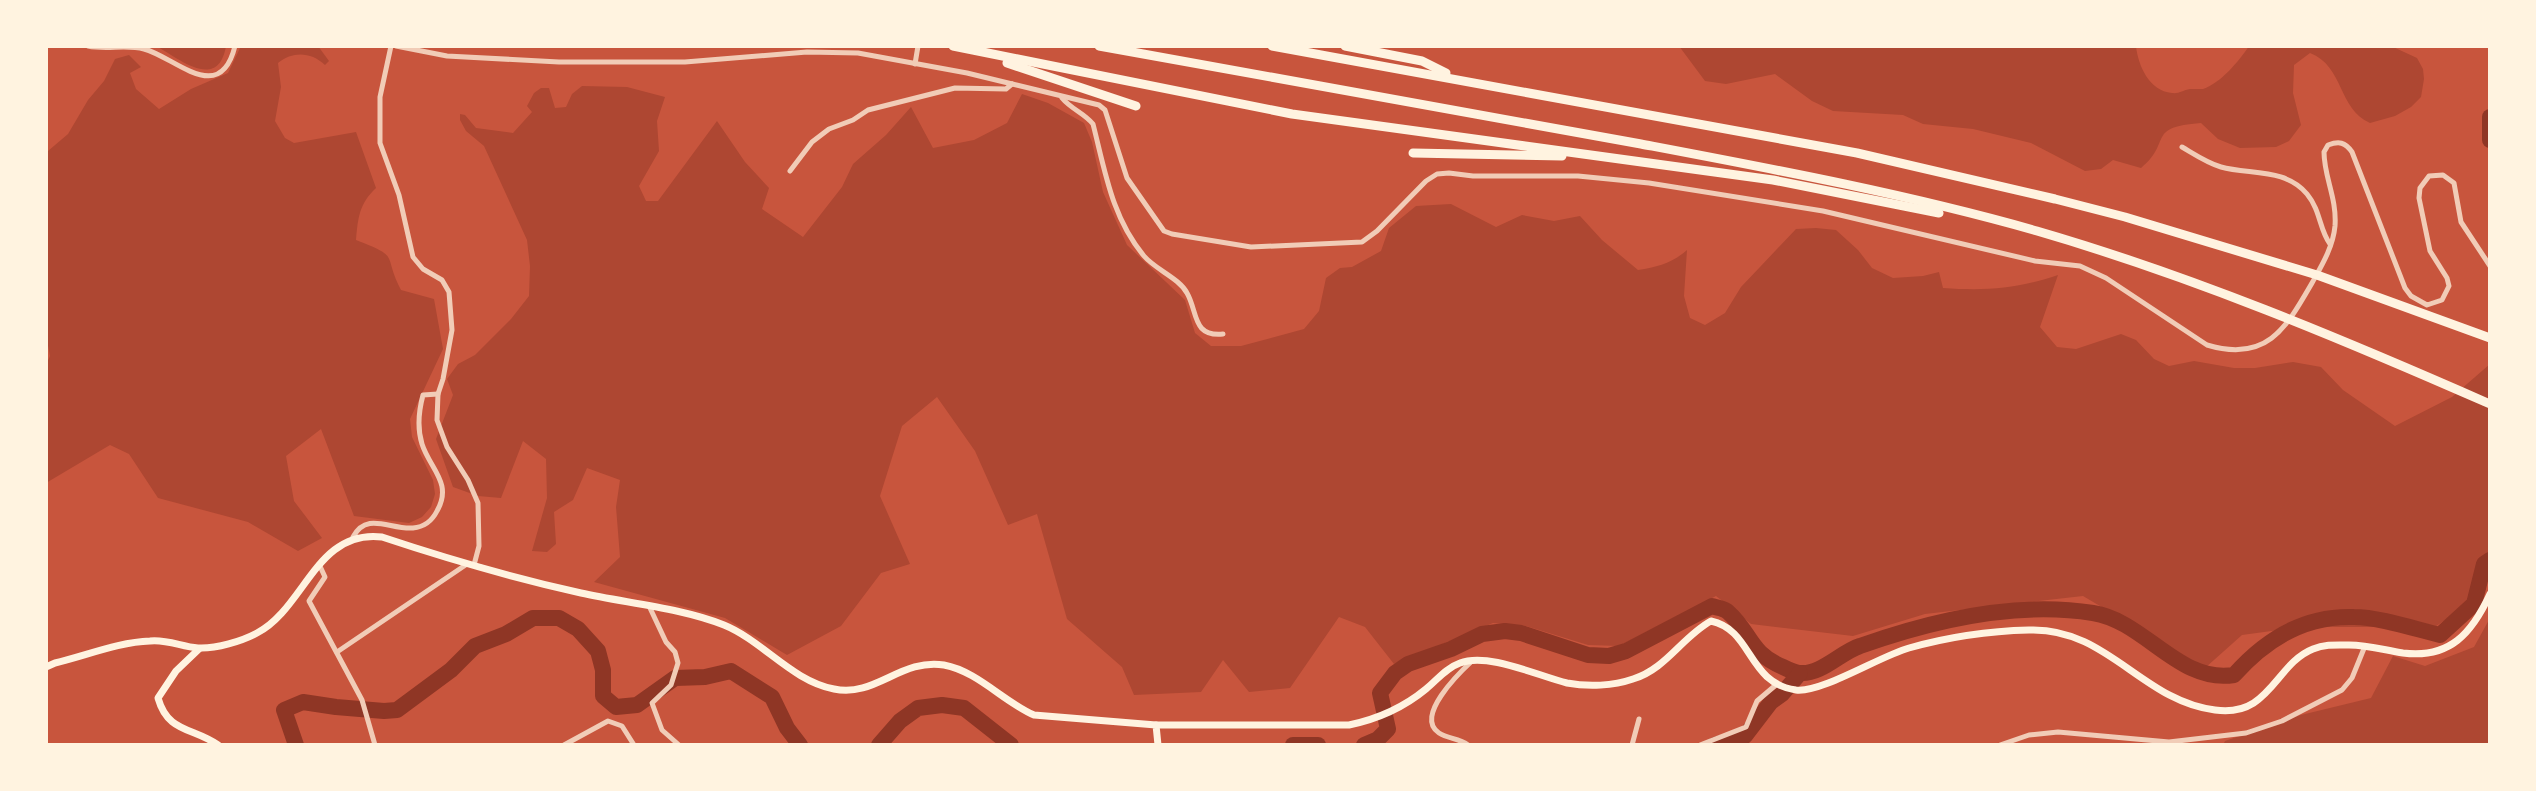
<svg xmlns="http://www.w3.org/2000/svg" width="2536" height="791" font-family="Mulish,sans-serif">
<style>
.green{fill:#ae4732}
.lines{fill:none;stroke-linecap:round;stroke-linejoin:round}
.river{stroke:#8f3625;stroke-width:16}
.minor{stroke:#f1ccb7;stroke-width:5}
.secondary{stroke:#fff3e0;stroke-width:7}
.primary{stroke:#fff3e0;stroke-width:7}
.motorway{stroke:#fff3e0;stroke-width:9}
</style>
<rect width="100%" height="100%" fill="#c8553d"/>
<g class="green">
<path d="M156,46h70c-8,47 -49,11 -70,0z"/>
<path d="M241,46h77l11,15 -4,4c-14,-13 -32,-14 -47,-2l3,24 -6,34 10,17 9,5 62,-11 20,56c-17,16 -18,30 -20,52 46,18 26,13 45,50l33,9 9,50 -33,70 2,18 21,43 2,14 -4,13 -9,10 -13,6 -55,-7 -33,-87 -35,27 8,45 28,37 -24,13 -50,-29 -90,-24 -29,-44 -19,-9 -64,38v-118l4,-9 -4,-21v-185l2,1 20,-17 20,-34 16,-19 11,-22 14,-4 12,12 -11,6 6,16 23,20 32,-20 37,-16z"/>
<path d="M1679,46h457c2,19 13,45 36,47 7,1 11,-3 18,-4 1,0 12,0 13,0 18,-6 36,-28 46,-43h142l26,12 6,11 1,10 -3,18 -10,10 -16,9 -25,7c-32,-14 -26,-57 -60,-70l-16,12 -1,28 8,32 -12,16 -13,6 -36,1 -22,-9 -17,-16c-56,4 -28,19 -60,45l-28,-8 -12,9 -16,2 -54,-28 -58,-14 -50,-5 -20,-9 -70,-4 -21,-10 -37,-27 -49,10 -21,-3z"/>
<path d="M582,86l45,1 38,10 -8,24 2,30 -20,35 7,15h12l59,-80 28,41 24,26 -7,21 41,28 39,-50 11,-23 33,-29 25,-28 22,41 41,-8 33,-17 15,-29 26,9 36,20 8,19 11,50 24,53 58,55 10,33 16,13h30l63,-17 15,-18 7,-33 14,-10 12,-1 29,-16 8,-23 27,-22 35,-2 45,23 26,-12 32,6 26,-5 22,24 36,30c20,-3 34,-7 49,-20l-3,46 6,22 15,7 20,-12 16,-26 55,-58 20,-1 20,2 22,20 14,18 21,10 30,-2 16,-4 4,16c43,3 74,1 115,-13l-18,52 17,20 19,2 45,-15 15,6 18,19 15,7 25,-5 40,7h21l38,-6 28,5 22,23 52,36 57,-29 38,-33v208l-21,31 -34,24h-135l-58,8 -37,33 -122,-72 -158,18 -72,22 -102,-12 -35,-28 -97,50 -31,-1 -62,-19 -33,-3 -99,41 -29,-37 -26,-10 -49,71 -41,4 -26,-32 -22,32 -67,3 -12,-28 -55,-48 -30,-105 -29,11 -33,-74 -38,-54 -35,29 -22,70 30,68 -29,9 -40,53 -54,29 -62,-37 -131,-36 26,-25 -4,-50 4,-27 -33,-12 -14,32 -19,12 2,32 -9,8 -15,-1 15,-53 -1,-39 -23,-18 -22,57 -23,-2 -25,-9 -17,-48 17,-44 -6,-16 11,-15 17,-9 36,-36 18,-23 1,-30 -3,-26 -43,-94 -18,-15 -6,-11v-6l5,1 11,13 37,5 19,-21 -5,-6 7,-13 7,-5h8l6,20 11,-1 6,-13z"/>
<path d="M2490,618v127h-267l2,-4 76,-26 70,-17 22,-42 32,10 49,-19z"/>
</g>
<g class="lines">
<g class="river">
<path d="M2490,117v23"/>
<path d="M296,745l-12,-35 19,-8 33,5 48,4 13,-1 54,-40 24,-24 31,-12 27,-16h26l19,11 20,22 5,19v26l13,11 21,-2 38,-27 30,-1 26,-6 41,26 15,31 13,17"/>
<path d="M879,745l21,-24 18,-13 24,-3 22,3 47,37"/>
<path d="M1293,745h25"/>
<path d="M1364,745l14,-6 10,-10 -8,-36 15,-20 13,-9 43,-15 31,-15 23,-3 16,2 67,22 21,1 17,-5 86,-45c5,2 12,2 16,6 23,20 21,41 55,55 4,2 12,6 17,6 21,2 41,-21 60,-27 73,-26 157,-45 233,-33 52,8 86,71 141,62 31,-35 70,-60 120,-58 25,0 61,12 86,18l34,-31 10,-40 6,-4"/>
<path d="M1715,745l30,-9 26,-34 11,-8 18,-21"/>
</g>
<g class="minor">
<path d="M88,46c19,4 38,-2 56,3 31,8 76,58 91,-3"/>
<path d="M391,46l-11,51v46l19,52 14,62 10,12 19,11 7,12 3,38 -9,49 -5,15 -1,26 10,27 21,33 10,23 1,43 -5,19"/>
<path d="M396,46l51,10 112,6h126l122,-10 51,1 109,20 132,32 6,5 22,68 37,53 8,3 79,13 111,-5 15,-11 49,-50 11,-7 12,-1 24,3h105l71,7 174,28 212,50 45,5 26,12 101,67c60,18 79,-17 105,-62 10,-18 21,-36 23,-57 2,-28 -11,-49 -11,-74l4,-7c11,-4 17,-3 24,7l53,136 6,8 16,9 15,-5 7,-14 -2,-8 -17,-27 -11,-53 1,-10 9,-12 14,-1 11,8 7,39 29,44"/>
<path d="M915,64l3,-18"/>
<path d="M1062,98c9,11 22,15 31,26 12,47 19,94 51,132 12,14 35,22 43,37 11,19 5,44 36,41"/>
<path d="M2182,147c12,7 25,16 39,20 28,8 65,1 86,27 14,17 12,35 23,50"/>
<path d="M790,171l22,-29 17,-13 24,-9 15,-10 87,-22 51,1 6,-5"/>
<path d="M353,537c14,-26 37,-7 60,-9 11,-1 19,-7 24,-17 16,-28 -7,-42 -15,-67 -5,-16 -3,-34 1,-49l15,-1"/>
<path d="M319,564l6,13 -16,24 53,99 13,45"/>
<path d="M650,608l16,34 9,10 3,11 -7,22 -19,18 10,27 17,15"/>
<path d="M337,652l130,-88"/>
<path d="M564,745l44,-24 14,5 12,19"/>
<path d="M1468,745c-9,-7 -20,-6 -29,-12 -25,-16 20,-60 33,-72"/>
<path d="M1632,745l7,-26"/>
<path d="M1700,745l46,-18 11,-26 20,-17"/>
<path d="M2000,745l29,-10 29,-3 111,10 77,-9 36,-12 60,-31 10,-12 13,-32"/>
</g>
<g class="secondary">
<path d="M199,649l-23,22 -18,27c10,35 34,29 60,47"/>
<path d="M1156,725h193c29,-6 54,-17 77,-36 11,-9 20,-21 34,-26 28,-11 78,13 107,20 21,4 46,3 66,-4 33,-10 49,-42 78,-58 42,9 36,62 85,69 26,3 84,-34 113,-42 39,-11 80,-17 120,-18 78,-3 113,71 186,80 55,8 60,-46 98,-61 12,-5 24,-4 36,-4 19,0 35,5 54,8 47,6 69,-20 87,-59"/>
</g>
<path class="primary" d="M46,667l9,-4c30,-7 64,-21 95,-22 17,-2 32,6 48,7 18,1 44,-7 59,-15 48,-25 59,-104 125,-96 66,22 132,41 199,56 45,10 101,15 143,32 39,16 68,56 110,64 41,9 67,-31 110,-24 33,6 60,37 90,50l122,10 2,20"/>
<g class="motorway">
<path d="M953,46l339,68 481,66 166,33"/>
<path d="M1099,46c180,32 361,64 542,98 132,25 266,50 396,87 155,45 305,108 453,173"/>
<path d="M1272,46l585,107 198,46 70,18 192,58 173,63"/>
<path d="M1345,46l77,15 24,12"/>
<path d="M1007,63l129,43"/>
<path d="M1413,153l149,3"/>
</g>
</g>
<rect width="2536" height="791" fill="none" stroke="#fff3e0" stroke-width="96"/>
</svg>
